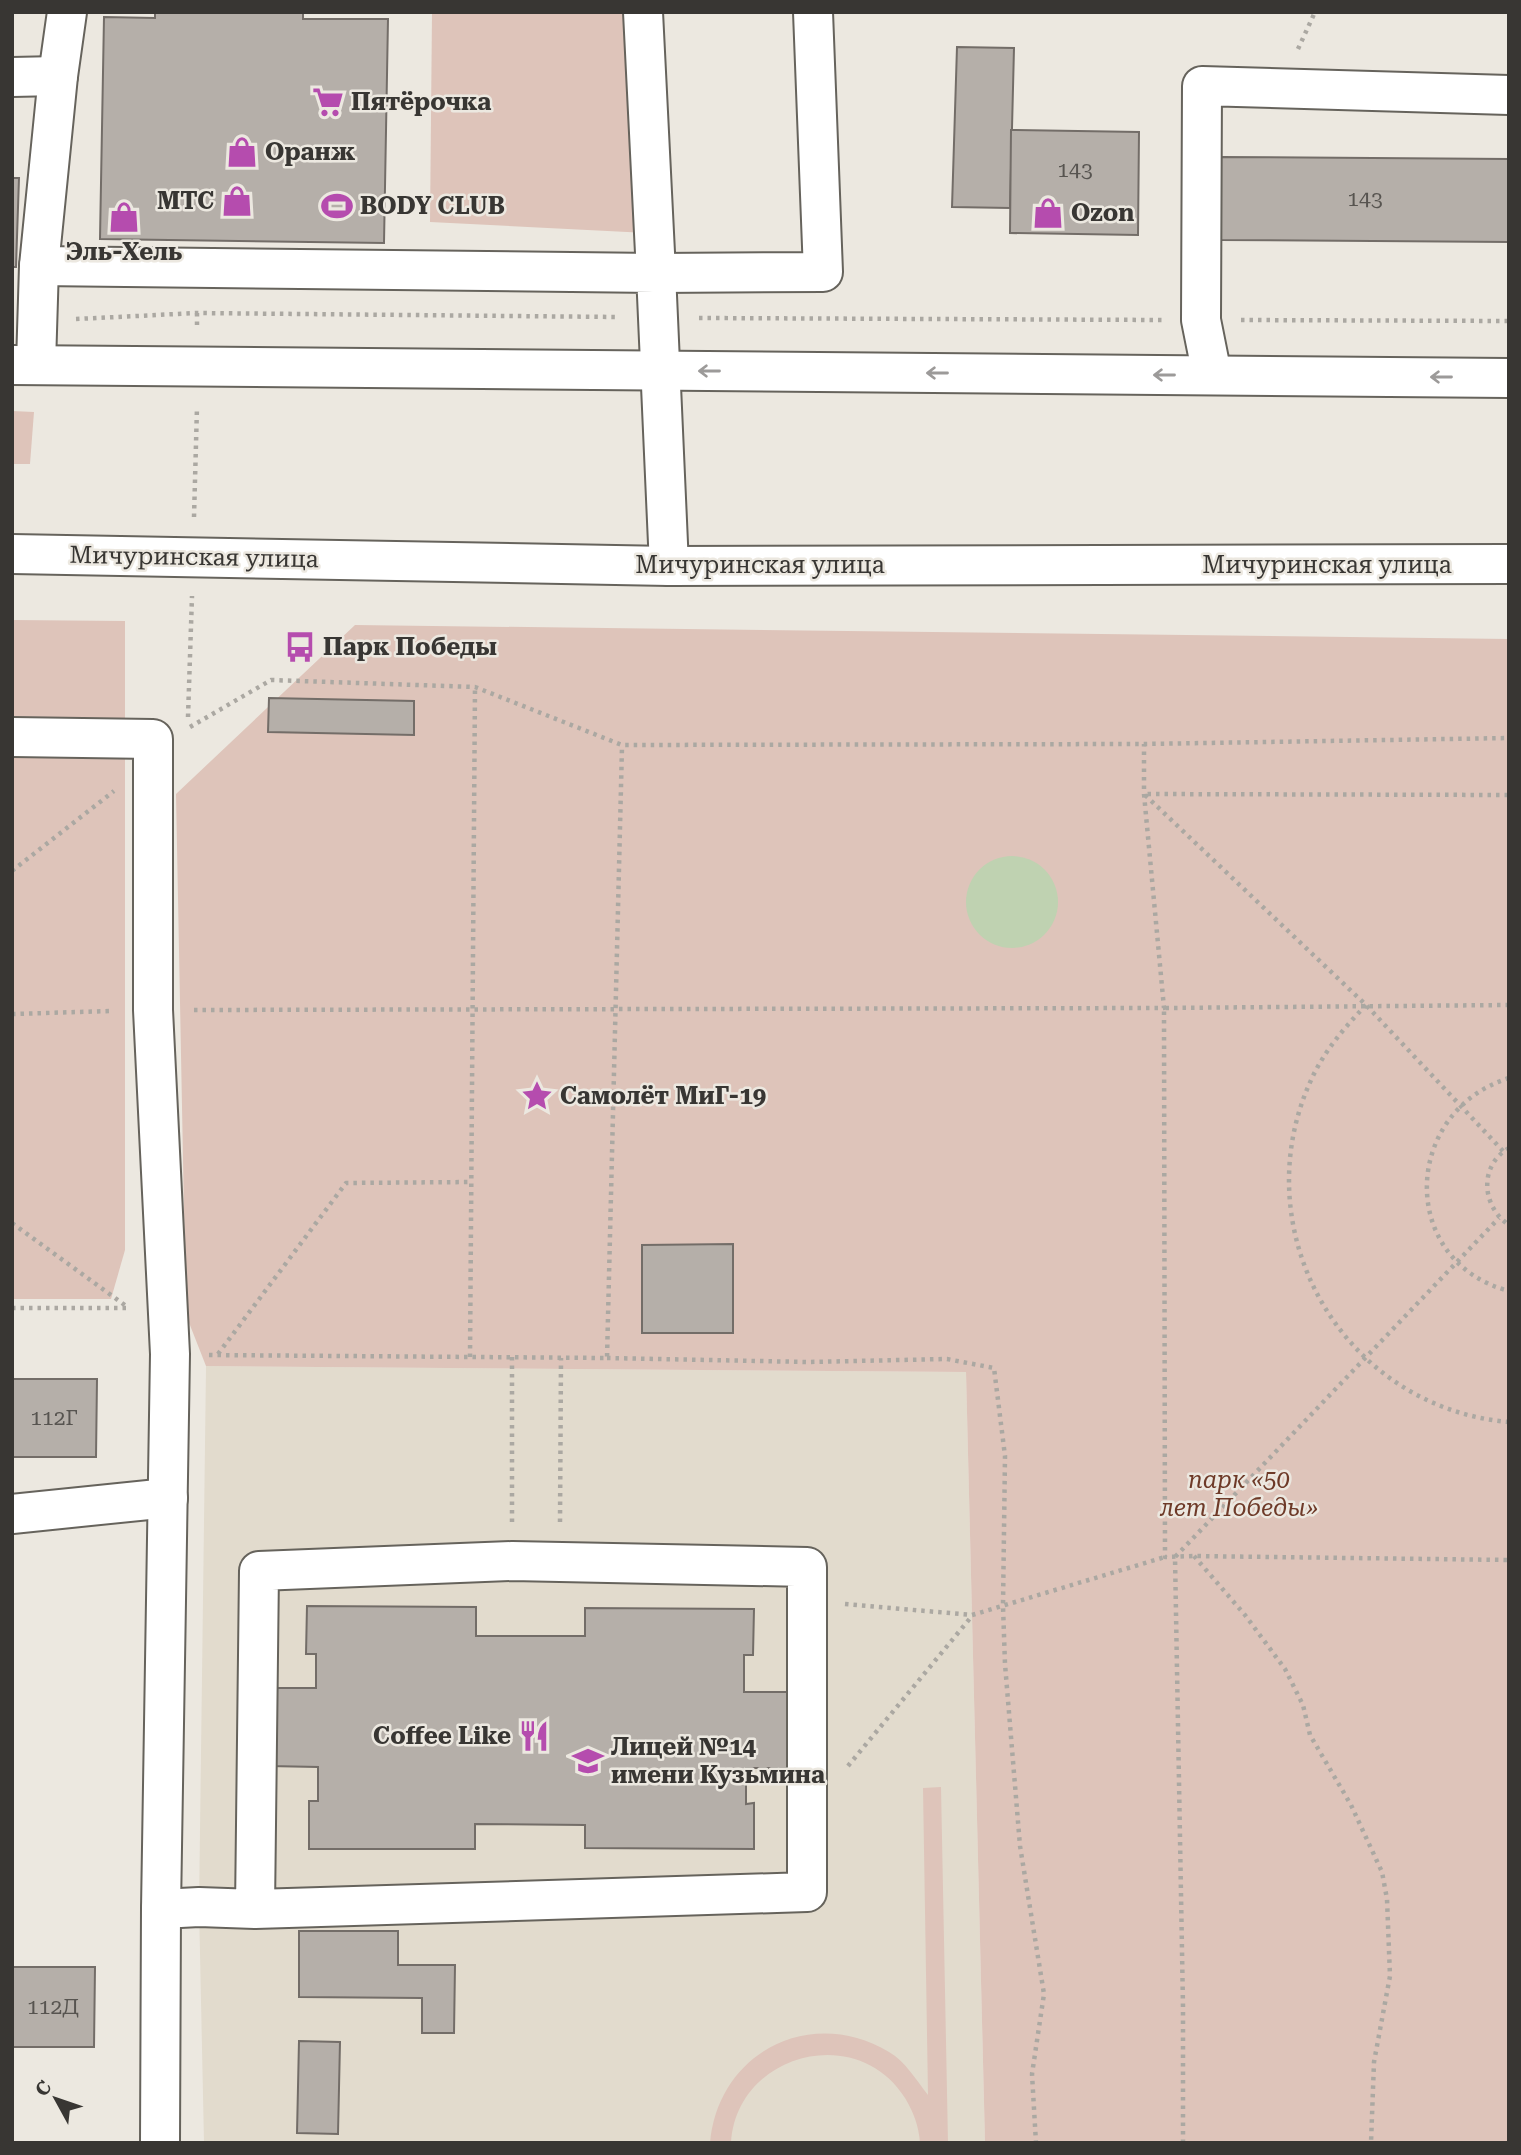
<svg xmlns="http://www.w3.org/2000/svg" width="1521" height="2155" font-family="'Roboto Serif',serif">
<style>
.built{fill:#e2dbcd}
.green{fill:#dec4ba}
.water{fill:#bfd2b1}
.building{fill:#b5afa9;stroke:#736d68;stroke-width:2}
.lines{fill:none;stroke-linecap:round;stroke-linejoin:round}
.minor-casing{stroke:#66635c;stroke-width:42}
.major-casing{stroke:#66635c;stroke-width:42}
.path{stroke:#aba8a2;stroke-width:4.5;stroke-dasharray:3.5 5;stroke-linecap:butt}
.minor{stroke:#fff;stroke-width:38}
.major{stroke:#fff;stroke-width:38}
.oneway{stroke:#9c9a99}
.labels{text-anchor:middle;stroke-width:5;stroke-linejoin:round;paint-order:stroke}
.number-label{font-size:21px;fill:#575450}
.poi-label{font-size:24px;font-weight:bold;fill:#383633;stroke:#ece8e0;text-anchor:start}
.street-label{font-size:24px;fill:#383633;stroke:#ece8e0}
.park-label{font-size:24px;font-style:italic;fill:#6e3a28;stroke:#ece8e0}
</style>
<rect width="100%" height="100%" fill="#ece8e0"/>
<path class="built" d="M206,1366l760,6 19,771h-781l-5,-236z"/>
<g class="green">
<path d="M432,12h204l11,221 -217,-11z"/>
<path d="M12,411l22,1 -4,52h-18z"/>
<path d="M12,620l113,1v629l-14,49h-99z"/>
<path d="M355,625l1154,14v1504h-524l-19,-771 -760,-6 -20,-51 -10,-521z"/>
<path d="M941,1787l7,356h-28c-1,-17 -7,-32 -15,-45 -48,-77 -169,-44 -174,45h-21c8,-91 101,-138 179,-91 17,10 27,28 39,43l-5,-307z"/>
</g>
<circle class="water" cx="1012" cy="902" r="46"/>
<g class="building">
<path d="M155,12h148v7h85l-4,224 -284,-4 4,-222 51,1z"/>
<path d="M957,47l57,1 -4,160 -58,-1z"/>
<path d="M1011,130l128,2 -1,103 -128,-2z"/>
<path d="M1221,157l288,2v83l-289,-2z"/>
<path d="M12,178h7l-3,89h-4z"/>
<path d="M269,698l145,3v34l-146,-3z"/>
<path d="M733,1244v89h-91v-88z"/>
<path d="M12,1379h85l-1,78h-84z"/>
<path d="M307,1606l169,1v29h109v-28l169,1 -1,46h-9v37h48l-1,76h-45v36l8,-1v46l-169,-1v-23l-110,-1v25h-166v-48h9v-34l-49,-1 1,-78h46v-34h-10z"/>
<path d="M299,1931h99v34h57l-1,68h-32v-35l-123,-1z"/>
<path d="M12,1967h83l-1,80h-82z"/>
<path d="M299,2041l41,1 -2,92 -41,-1z"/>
</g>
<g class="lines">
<defs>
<g id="minor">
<path d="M643,12l13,261 167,-1 -10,-260"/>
<path d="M12,77l46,-1"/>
<path d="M39,266l19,-190 9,-64"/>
<path d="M36,364l3,-98 617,7 13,293"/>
<path d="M12,365l1497,13"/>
<path d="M1212,375l-11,-55 1,-234 307,9"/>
<path d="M12,737l141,2v271l17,344 -9,555 -1,234"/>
<path d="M12,1514l156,-16"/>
<path d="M161,1909l38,-2 56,2 552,-17v-325l-295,-6 -253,10 -4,338"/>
</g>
<path id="major" d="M12,554l657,12 840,-2"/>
</defs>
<use href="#minor" class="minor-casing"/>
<use href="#major" class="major-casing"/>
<g class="path">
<path d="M1298,49l17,-37"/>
<path d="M197,313v15"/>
<path d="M699,318l464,2"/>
<path d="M76,319l121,-6 420,4"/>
<path d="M1241,320l268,1"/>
<path d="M194,517l3,-110"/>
<path d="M188,717l4,-121"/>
<path d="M190,727l81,-47 204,7 147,58 522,-1 365,-6"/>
<path d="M12,871l102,-80"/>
<path d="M1366,1005c-21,22 -41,45 -54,73 -71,151 30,330 197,344"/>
<path d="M1509,1005l-345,3 1,549 28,-1 316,4"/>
<path d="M194,1010l970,-2 -20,-214v-50"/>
<path d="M12,1014l100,-3"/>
<path d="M1509,1078c-108,34 -111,184 0,213"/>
<path d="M1509,1148c-31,18 -27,59 0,77"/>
<path d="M1503,1151l-137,-146 -222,-211 365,1"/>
<path d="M12,1223l114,83"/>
<path d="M12,1308h114"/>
<path d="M218,1354l128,-171 126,-1"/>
<path d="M209,1355l398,3 15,-612"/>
<path d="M470,1357l5,-670"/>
<path d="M607,1358l201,4 139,-3 47,9 11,88 -2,150 2,58 15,182 24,148 -12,80 4,69"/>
<path d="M512,1522v-166"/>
<path d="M560,1522l1,-164"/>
<path d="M1194,1556l51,59 40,54 18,36 7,30 41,70 31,67 5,27 3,77 -16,86 -3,81"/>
<path d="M845,1604l127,11 193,-58"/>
<path d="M848,1766l124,-150"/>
<path d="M1183,2143v-136l-8,-450 324,-339"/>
</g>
<use href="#minor" class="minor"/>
<use href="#major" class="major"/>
</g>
<defs><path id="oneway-shaft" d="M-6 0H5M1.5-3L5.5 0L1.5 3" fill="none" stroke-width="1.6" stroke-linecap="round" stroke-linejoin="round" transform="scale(1.75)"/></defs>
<g class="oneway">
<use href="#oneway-shaft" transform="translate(709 371) rotate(-180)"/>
<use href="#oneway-shaft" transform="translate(937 373) rotate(-180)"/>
<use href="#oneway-shaft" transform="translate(1164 375) rotate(-180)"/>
<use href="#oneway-shaft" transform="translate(1441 377) rotate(-180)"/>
</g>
<defs>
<symbol id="supermarket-bare" viewBox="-9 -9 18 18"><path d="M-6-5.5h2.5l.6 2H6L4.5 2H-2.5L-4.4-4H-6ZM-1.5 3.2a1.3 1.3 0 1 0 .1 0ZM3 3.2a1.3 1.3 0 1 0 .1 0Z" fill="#b54cae" stroke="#ece8e0" stroke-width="2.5" paint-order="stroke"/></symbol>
<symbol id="shop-bare" viewBox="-9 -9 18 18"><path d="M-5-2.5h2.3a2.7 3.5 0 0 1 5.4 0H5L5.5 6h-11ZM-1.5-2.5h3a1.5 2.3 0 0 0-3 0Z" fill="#b54cae" stroke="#ece8e0" stroke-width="2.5" paint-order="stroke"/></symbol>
<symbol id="stadium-bare" viewBox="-9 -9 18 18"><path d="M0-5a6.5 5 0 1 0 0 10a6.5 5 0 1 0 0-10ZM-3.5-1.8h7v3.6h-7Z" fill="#b54cae" stroke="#ece8e0" stroke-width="2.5" paint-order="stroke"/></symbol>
<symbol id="bus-bare" viewBox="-9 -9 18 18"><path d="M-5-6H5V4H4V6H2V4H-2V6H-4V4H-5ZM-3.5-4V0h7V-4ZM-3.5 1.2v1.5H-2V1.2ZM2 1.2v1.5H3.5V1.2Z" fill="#b54cae" stroke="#ece8e0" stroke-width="2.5" paint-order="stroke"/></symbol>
<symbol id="sight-bare" viewBox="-9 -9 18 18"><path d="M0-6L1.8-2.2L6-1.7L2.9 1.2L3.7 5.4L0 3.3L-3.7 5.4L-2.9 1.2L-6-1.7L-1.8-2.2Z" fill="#b54cae" stroke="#ece8e0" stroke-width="2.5" paint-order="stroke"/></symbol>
<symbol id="restaurant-bare" viewBox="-9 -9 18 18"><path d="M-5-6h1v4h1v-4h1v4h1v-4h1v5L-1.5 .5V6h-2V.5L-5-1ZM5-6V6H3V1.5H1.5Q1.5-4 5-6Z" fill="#b54cae" stroke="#ece8e0" stroke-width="2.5" paint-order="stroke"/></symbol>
<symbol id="school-bare" viewBox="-9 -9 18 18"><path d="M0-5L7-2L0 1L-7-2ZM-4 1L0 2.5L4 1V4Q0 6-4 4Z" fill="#b54cae" stroke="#ece8e0" stroke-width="2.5" paint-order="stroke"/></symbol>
</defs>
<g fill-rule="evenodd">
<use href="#supermarket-bare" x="306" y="80" width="44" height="44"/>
<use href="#shop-bare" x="220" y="130" width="44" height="44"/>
<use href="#shop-bare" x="215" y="179" width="44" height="44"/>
<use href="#stadium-bare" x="315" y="184" width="44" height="44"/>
<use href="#shop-bare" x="1026" y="191" width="44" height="44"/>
<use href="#shop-bare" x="102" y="195" width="44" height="44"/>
<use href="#bus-bare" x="278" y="625" width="44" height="44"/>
<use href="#sight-bare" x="515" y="1074" width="44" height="44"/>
<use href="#restaurant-bare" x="512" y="1714" width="44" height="44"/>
<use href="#school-bare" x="566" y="1739" width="44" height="44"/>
</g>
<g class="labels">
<g class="number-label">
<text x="1075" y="177">143</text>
<text x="1365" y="206">143</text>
<text x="54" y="1425">112Г</text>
<text x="53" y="2014">112Д</text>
</g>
<g class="poi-label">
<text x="351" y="110">Пятёрочка</text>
<text x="265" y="160">Оранж</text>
<text x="214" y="209" text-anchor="end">МТС</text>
<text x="360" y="214">BODY CLUB</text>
<text x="1071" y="221">Ozon</text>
<text x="124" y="260" text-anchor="middle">Эль-Хель</text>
<text x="323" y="655">Парк Победы</text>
<text x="560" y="1104">Самолёт МиГ-19</text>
<text x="511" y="1744" text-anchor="end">Coffee Like</text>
<text x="611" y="1755">Лицей №14<tspan x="611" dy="28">имени Кузьмина</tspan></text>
</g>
<g class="street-label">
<text transform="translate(194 557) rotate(1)" y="8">Мичуринская улица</text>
<text x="760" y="573">Мичуринская улица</text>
<text x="1327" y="573">Мичуринская улица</text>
</g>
<g class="park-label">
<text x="1239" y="1488">парк «50<tspan x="1239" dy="28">лет Победы»</tspan></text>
</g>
</g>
<rect width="1521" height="2155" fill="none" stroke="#383633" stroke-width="28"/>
<g transform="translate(56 2099) rotate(310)" stroke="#ece8e0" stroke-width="5" paint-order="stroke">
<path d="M0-5L12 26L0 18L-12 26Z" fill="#383633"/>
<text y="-10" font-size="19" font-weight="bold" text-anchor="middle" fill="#383633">С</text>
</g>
</svg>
